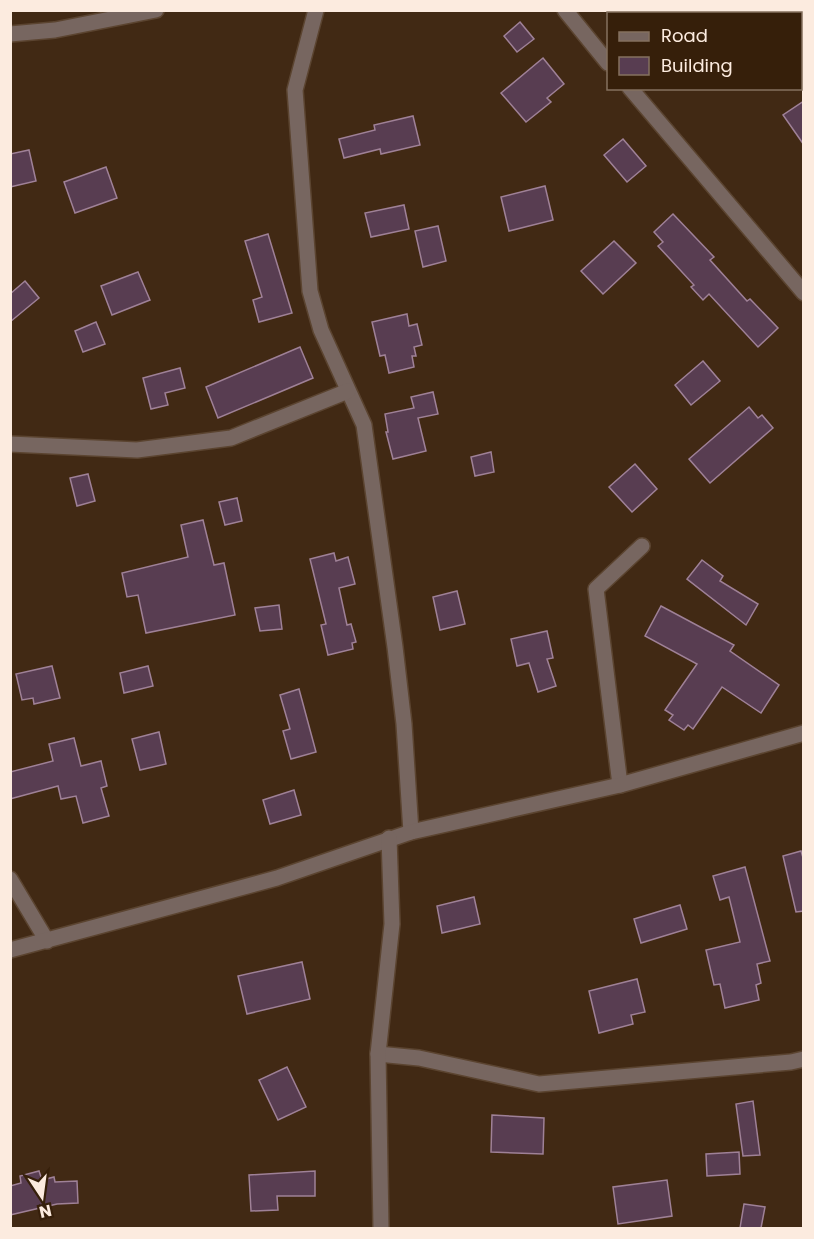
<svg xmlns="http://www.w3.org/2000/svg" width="814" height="1239" font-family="Poppins,sans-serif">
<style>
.building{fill:#583d51;stroke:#9f8197;stroke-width:1.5}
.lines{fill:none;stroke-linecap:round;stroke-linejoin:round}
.minor-casing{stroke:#5b4430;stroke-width:18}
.minor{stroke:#776660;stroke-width:15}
</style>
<rect width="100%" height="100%" fill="#412914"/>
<g class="building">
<path d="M520,22l14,17 -17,13 -13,-16z"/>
<path d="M543,58l21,26 -17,14 4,4 -25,20 -25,-29z"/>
<path d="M804,101v44l-21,-30z"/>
<path d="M413,116l7,29 -39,9 -1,-5 -36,9 -5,-19 36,-9 -1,-5z"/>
<path d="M623,139l23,27 -19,16 -23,-27z"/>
<path d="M29,150l7,31 -26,6v-33z"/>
<path d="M106,167l11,31 -42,15 -11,-31z"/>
<path d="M545,186l8,34 -44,11 -8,-34z"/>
<path d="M404,205l5,24 -38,8 -6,-24z"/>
<path d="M673,214l41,43 -4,3 37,41 3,-2 28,29 -20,19 -49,-53 -6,6 -12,-13 3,-2 -36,-39 5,-4 -9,-10z"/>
<path d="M438,226l8,35 -23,6 -8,-36z"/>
<path d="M268,234l24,79 -33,9 -6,-22 9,-3 -17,-56z"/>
<path d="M614,241l22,22 -33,31 -22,-23z"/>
<path d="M138,272l12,28 -38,15 -11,-29z"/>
<path d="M25,281l14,17 -29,24v-28z"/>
<path d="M407,314l2,12 8,-2 5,21 -8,2 2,9h-4l2,11 -25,6 -4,-18 -5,1 -8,-34z"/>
<path d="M96,322l9,22 -22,8 -8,-21z"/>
<path d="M300,347l13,31 -95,40 -12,-31z"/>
<path d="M703,361l17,20 -29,24 -16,-20z"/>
<path d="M180,368l5,20 -20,5 3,12 -17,4 -8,-31z"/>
<path d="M433,392l5,22 -20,4 8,33 -33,8 -7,-27h2l-3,-18 29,-6 -3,-11z"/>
<path d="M749,407l9,11 4,-3 11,13 -63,55 -21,-24z"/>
<path d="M491,452l3,20 -19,4 -4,-19z"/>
<path d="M635,464l22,25 -25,23 -23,-25z"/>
<path d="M88,474l7,27 -18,5 -7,-28z"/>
<path d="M237,498l5,23 -17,4 -6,-23z"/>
<path d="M203,520l11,45 10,-2 11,52 -89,18 -8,-38 -11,2 -5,-24 66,-16 -7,-32z"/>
<path d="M334,553l2,8 12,-4 7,27 -16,4 8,37 4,-1 5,18 -4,1 1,6 -25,6 -7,-30 5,-1 -16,-65z"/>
<path d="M702,560l21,16 -3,5 38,23 -12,21 -59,-46z"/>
<path d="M457,591l8,33 -25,6 -7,-33z"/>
<path d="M279,605l3,24 -22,2 -5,-23z"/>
<path d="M661,606l73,39 -4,6 49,34 -18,28 -39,-26 -29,42 -5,-4 -4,5 -15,-10 4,-5 -8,-5 32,-46 -52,-28z"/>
<path d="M547,631l6,27 -6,1 9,27 -18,6 -9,-29 -12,3 -6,-27z"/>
<path d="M52,666l8,32 -26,6 -1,-6 -11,2 -6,-26z"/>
<path d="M148,666l5,20 -29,7 -4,-20z"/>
<path d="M299,689l17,63 -25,7 -8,-28 7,-2 -10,-34z"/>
<path d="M159,732l7,32 -26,6 -8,-31z"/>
<path d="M74,738l7,28 20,-5 6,25 -6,2 8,28 -26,7 -7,-27 -15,3 -3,-13 -48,13v-27l43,-11 -4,-17z"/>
<path d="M294,790l7,25 -31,9 -7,-24z"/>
<path d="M801,851l3,10v50l-8,1 -13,-56z"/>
<path d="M745,867l25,94 -13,3 4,19 -5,2 3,15 -34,8 -5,-24 -6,1 -8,-35 34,-8 -11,-45 -9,3 -7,-24z"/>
<path d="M474,897l6,27 -38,9 -5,-27z"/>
<path d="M680,905l7,24 -46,14 -7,-24z"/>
<path d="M302,962l8,37 -63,15 -9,-38z"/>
<path d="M637,979l8,33 -14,3 2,9 -34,9 -10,-42z"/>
<path d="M287,1067l19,40 -28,13 -19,-40z"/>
<path d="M753,1101l7,54 -17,1 -7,-52z"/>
<path d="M492,1115l52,3 -1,36 -52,-2z"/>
<path d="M739,1152l1,22 -33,2 -1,-22z"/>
<path d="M39,1171l3,9 12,-3 1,5 22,-1 1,22 -21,1 -47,11v-29l11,-3 -1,-7z"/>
<path d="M315,1171v25h-38l1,14 -27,1 -2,-36z"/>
<path d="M667,1180l5,36 -54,8 -5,-37z"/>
<path d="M744,1204l21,3 -4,21h-21z"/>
</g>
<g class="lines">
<defs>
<g id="minor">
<path d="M316,10l-21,80 15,201 11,39 43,95 31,222 9,77 7,108"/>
<path d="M565,10l43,53"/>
<path d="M10,34l45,-4 101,-20"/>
<path d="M630,88l174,205"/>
<path d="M10,444l127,6 94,-12 117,-47"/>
<path d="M620,785l-24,-196 46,-43"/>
<path d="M10,879l37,62"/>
<path d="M10,950l267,-72 134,-46 209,-47 184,-52"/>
<path d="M378,1054l41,4 120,26 252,-22 13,-3"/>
<path d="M381,1228l-3,-174 14,-130 -3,-86"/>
</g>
</defs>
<use href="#minor" class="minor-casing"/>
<use href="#minor" class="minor"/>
</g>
<rect width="814" height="1239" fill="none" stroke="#fcebdf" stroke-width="24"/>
<rect x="607" y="12" width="195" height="78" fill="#361f0a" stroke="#85715f" stroke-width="1.5"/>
<rect x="619" y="32" width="30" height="9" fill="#776660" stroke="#85715f" stroke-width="1.5"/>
<text x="661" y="42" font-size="18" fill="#fcebdf">Road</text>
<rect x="619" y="57" width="30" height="18" fill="#583d51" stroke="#85715f" stroke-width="1.5"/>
<text x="661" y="72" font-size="18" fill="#fcebdf">Building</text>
<g transform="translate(42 1197) rotate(167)" stroke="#361f0a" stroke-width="4.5" paint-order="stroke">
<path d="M0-4.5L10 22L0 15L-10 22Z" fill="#fcebdf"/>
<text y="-9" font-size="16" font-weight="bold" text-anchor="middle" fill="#fcebdf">N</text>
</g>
</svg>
